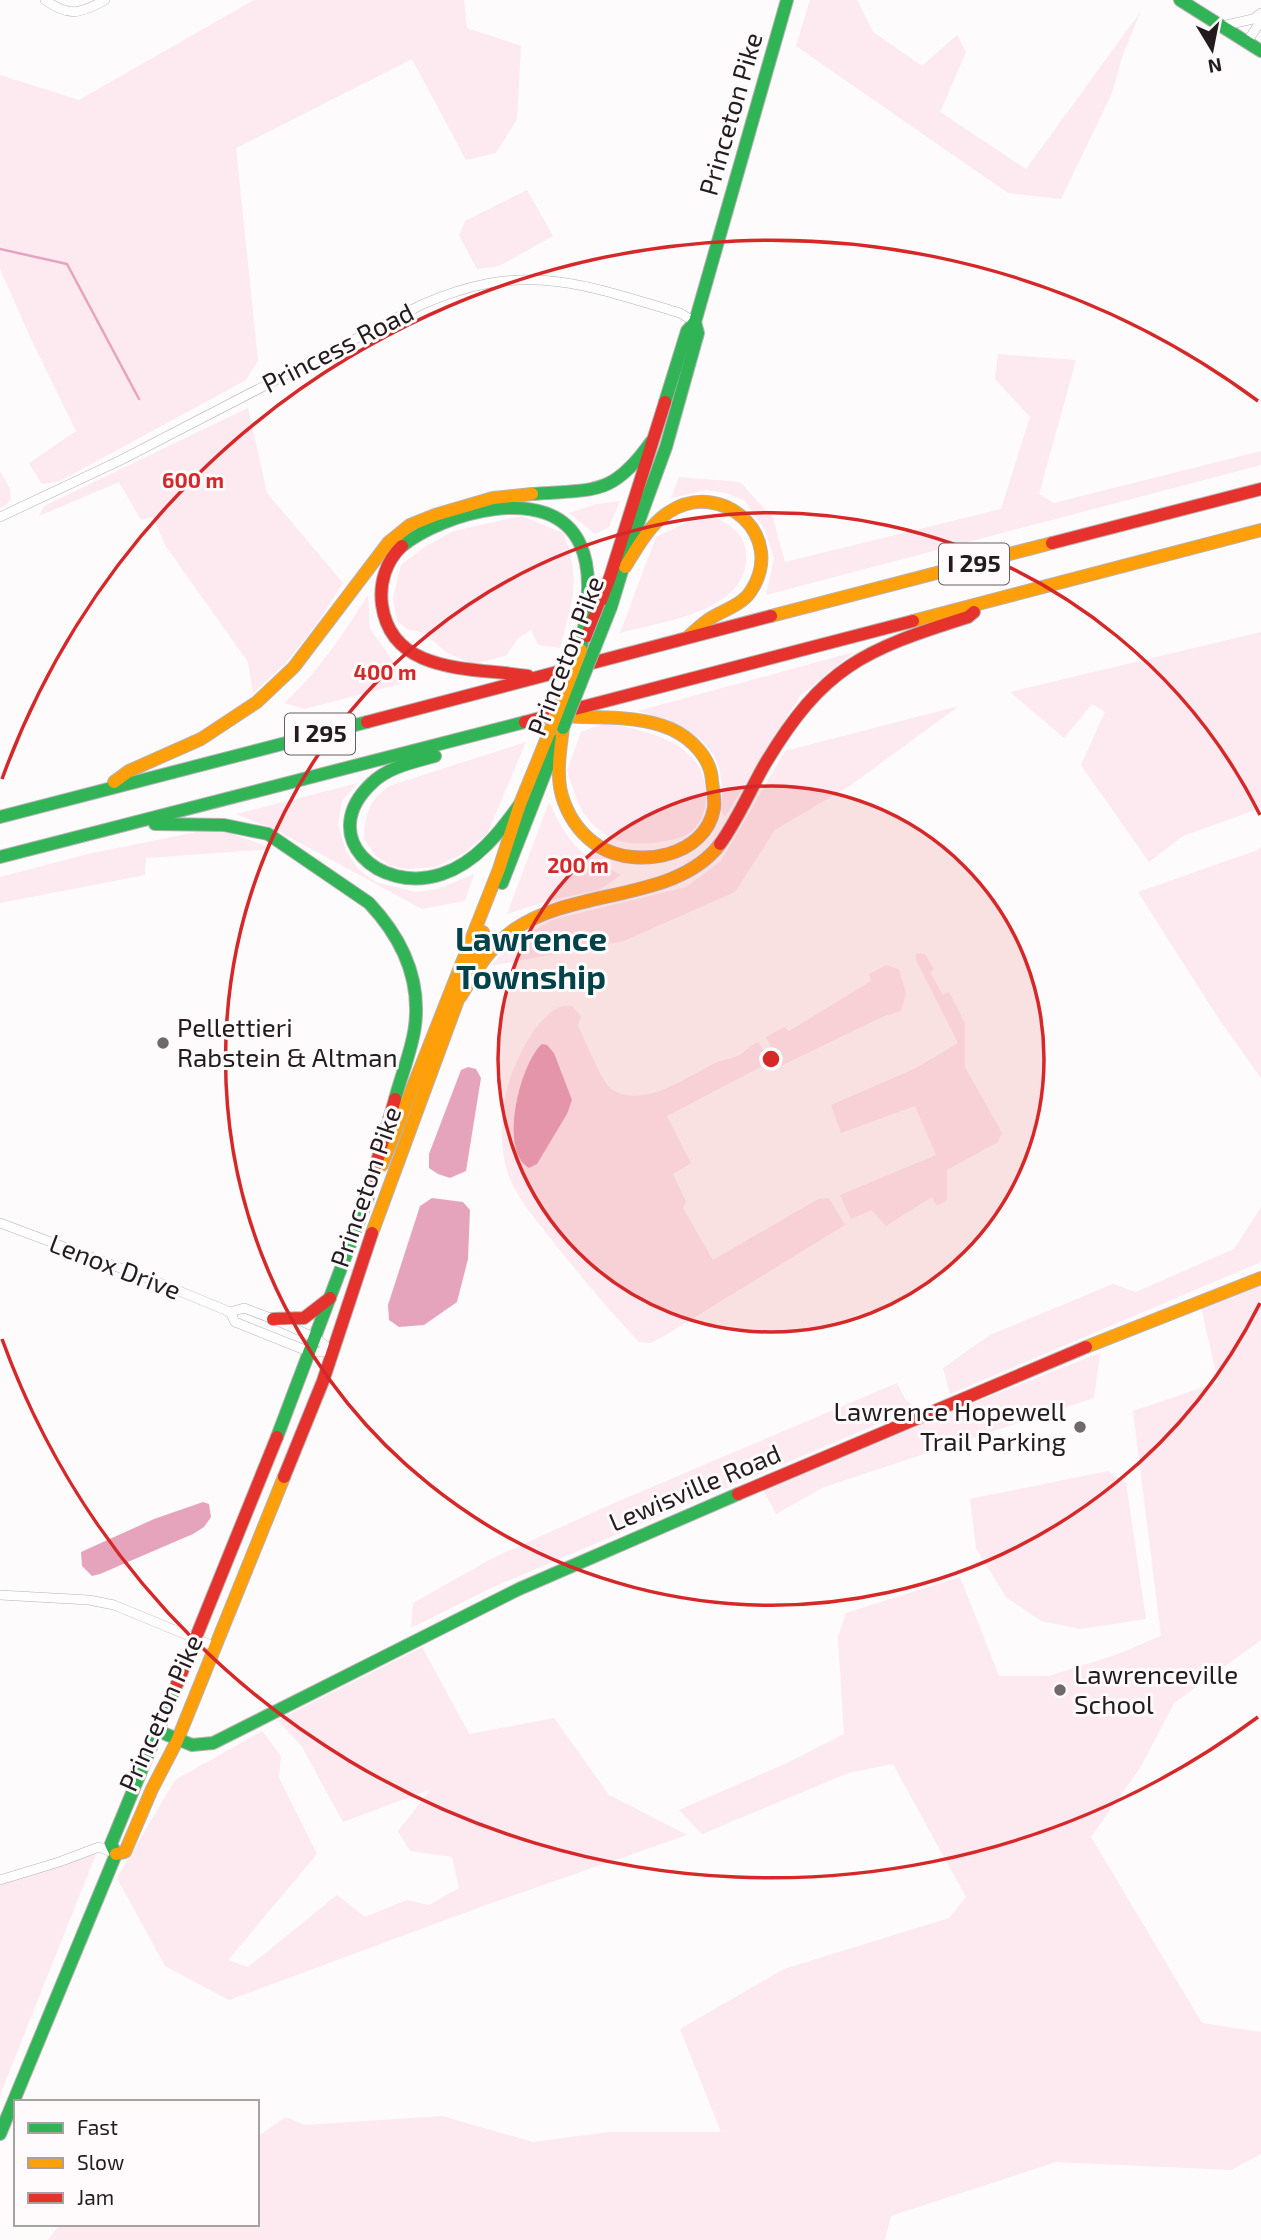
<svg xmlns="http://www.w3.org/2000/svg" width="1261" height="2240" font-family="'Exo 2',sans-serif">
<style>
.green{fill:#fde9f0}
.water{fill:#e6a4bc}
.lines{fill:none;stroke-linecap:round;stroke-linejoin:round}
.stream{stroke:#e6a4bc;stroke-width:2.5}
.street-casing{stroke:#b6b1b3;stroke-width:10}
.fast-casing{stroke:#b6b1b3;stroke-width:14}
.slow-casing{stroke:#b6b1b3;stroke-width:14}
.jam-casing{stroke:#b6b1b3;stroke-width:14}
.street{stroke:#fffeff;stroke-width:9}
.fast{stroke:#30b455;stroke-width:12}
.slow{stroke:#ff9f0a;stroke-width:12}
.jam{stroke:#e5322d;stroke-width:12}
.fast-bridge-casing{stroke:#b6b1b3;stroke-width:14;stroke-linecap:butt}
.slow-bridge-casing{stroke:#b6b1b3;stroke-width:14;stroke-linecap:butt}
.fast-bridge{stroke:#30b455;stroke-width:12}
.slow-bridge{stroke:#ff9f0a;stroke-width:12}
.ring{fill:none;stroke:#d62828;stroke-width:3.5}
.poi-dot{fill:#70696b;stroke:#fffafb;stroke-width:2.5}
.labels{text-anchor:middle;stroke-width:6;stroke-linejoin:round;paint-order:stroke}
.shield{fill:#fffafb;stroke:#655e60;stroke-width:2}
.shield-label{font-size:24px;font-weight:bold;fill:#231b1d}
.street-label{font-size:26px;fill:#231b1d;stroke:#fffafb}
.poi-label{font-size:26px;fill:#231b1d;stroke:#fffafb;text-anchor:start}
.district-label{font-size:33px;font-weight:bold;fill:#004249;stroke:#fffafb}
.centre{fill:#d62828;stroke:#fffafb;stroke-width:3.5}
.ring-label{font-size:21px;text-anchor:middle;font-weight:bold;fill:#d62828;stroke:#fffafb;stroke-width:6;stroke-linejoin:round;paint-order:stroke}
</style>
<rect width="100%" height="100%" fill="#fefbfc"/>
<g class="green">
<path d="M254,0h210l3,28 54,18 -4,73 -21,34 -30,7 -54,-101 -176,89 22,212 -12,20 -22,12 -164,89 -18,3 -13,-21 47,-32 -45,-92 -31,-70v-194l79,25z"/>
<path d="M810,0h47l16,32 49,34 35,-31 9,17 -26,60 86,57 115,-158 -18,43 -11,39 -51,106 -53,-6 -212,-147z"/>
<path d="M527,190l26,46 -54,30 -22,3 -18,-34 6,-14z"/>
<path d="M998,354l78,6 -37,134 15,9 207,-52v14l-495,130 8,-36 -9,-29 -21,-30 -18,-7 -20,-3 -35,8 8,-21 61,5 33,36 12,44 216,-53 29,-92 -35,-38z"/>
<path d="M248,408l19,85 76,90 -27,42 -31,39 -32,29 -5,-31 -83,-117 -12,-28 -12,3 -22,-38 -80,34 5,-10z"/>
<path d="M0,471l10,18 1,10 -5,6 -6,3z"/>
<path d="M620,501l-11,26 -14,7 -26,-21 28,-9z"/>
<path d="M521,516l42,17c19,47 9,69 -3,115l-22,-3 -7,-15 -13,8 -12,18 -34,8 -26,-12 -22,-19 -17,-4 -10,-8 -4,-23 8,-33 25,-19 28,-15z"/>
<path d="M713,516c19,10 34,19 33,43 -1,53 -86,63 -126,74l36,-96 36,-17z"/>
<path d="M368,595l2,34 38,53 -104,27 -20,-6c35,-31 59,-69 84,-108z"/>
<path d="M1261,632v176l-78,28 -34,26 -68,-97 24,-53 -13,-8 -28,34 -54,-46z"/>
<path d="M854,652l-54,44 -75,121 -4,-7c8,-66 -28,-82 -83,-99z"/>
<path d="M959,706l-108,79 -76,45 -40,62 -111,49 -134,25 27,-27 38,-20 131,-32 35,-26 64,-110z"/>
<path d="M606,723c41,8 97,18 100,70 1,13 -4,30 -15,39 -13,10 -51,14 -67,10 -14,-3 -27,-12 -36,-23 -11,-12 -15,-33 -21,-48l14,-39z"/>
<path d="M526,742l-39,92 -23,19 -29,14 -29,2 -17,-4 -14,-10 -11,-17c1,-24 6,-41 28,-53z"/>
<path d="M358,783l-16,18 -4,24 8,26 13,19 17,12 39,10 23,-3 36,-15 -9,27 -43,8 -142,-77 -44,-18z"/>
<path d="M549,802c20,43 29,51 72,73l-22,15 -52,11 -40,13z"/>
<path d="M216,828l58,21 -128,9 -1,17 -145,28v-26l88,-23z"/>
<path d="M1261,847v231l-44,-62 -79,-124 117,-41z"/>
<path d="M916,953l9,1 9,15 -4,3 13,23 6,-3 16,31v44l37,66 -4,9 -51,28v30l-10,6 -5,-9 -46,29 -14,-16 -21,9 -11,-24 96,-40 -21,-49 -74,27 -10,-28 83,-36 44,-26 -42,-83z"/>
<path d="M886,965l13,4 7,25 -5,17 -19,6 -101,49 -15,-29 18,-10 5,4 82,-50 -2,-7z"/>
<path d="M562,1006h10l9,10 -3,9c5,11 25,58 32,63 30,23 77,-11 105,-25 9,-4 18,-4 26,-9 6,-4 10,-9 17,-12l12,20 -103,54 24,47 -18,11 13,27 -3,7 30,52 105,-61 11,-1 16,27 -179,110 -15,8 -12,-1c-29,-31 -57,-64 -84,-98 -19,-25 -43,-49 -50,-81 -7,-33 -2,-70 11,-100 10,-22 24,-48 46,-57z"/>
<path d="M1261,1207v55l-311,132 -7,-26 47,-33 123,-51 23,8 98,-43z"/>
<path d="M1261,1280v360l-87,63 -34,65 -49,69 111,186 59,9v122l-30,16 -175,-8 -165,54 -6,24h-837l12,-16h197v-87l29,-20 19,8 137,-9 91,26 77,-10h111l-41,-103 104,-60 165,-51 17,-21 -73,-133 -45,9 -146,61 -23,-24 108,-47 57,-29 -6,-97 8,-24 114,-36 39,99h50l69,-22 43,-18 -28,-225 85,-29 -17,-75z"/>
<path d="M1100,1353l-6,45 -270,89 -48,27 -15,-28z"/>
<path d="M897,1383l8,16 10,9 -422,179 -82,41 2,-25 80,-45 119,-54z"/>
<path d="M1108,1471l18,12 20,136 -66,10 -39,-8 -35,-24 -30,-49 -6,-49z"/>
<path d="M422,1647l47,87 85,-16 55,77 78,40 -204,71 -254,94 -64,-34 -48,-88 58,-98 87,-49 19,25 -2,22 38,76 -89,106 20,7 89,-72 28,22 42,-17 22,5 30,-17 -7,-31 -42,-6 -12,-20 33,-42 -88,33 -41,-75 -24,-27z"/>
<path d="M96,1854l-96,241v-212z"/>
</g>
<g class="water">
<path d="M542,1044l5,1 7,8 18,47 -5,14 -30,50 -8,4c-31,-17 -9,-105 13,-124z"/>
<path d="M468,1067l8,2 5,9 -15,93 -16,7 -12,-4 -9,-6v-14l32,-84z"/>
<path d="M432,1198l31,4 7,8 -2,49 -11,43 -33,23 -25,2 -10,-7 -1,-15 32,-99z"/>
<path d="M203,1502l6,2 2,13 -7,10 -11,7 -93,40 -8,2 -10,-10 -1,-14 73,-33z"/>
</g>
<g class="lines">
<path class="stream" d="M0,249l67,15 72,135"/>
<defs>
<g id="street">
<path d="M45,0c24,17 35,14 60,0"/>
<path d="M1222,26l31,-7 8,-6"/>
<path d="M1247,42l14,-21"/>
<path d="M0,517l121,-57 300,-155c101,-45 159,-22 259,8l15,9"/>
<path d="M0,1223l155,58 75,31 14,-4 29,11 43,19 17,14"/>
<path d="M230,1312l5,10 75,30h23"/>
<path d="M0,1595l89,5 25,5 102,42"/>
<path d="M0,1880l59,-18 40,-15 17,7"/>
</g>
<g id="fast">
<path d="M1180,0l81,51"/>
<path d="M665,402l22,-71 8,-9 92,-322"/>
<path d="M532,494c62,-5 80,3 119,-52"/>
<path d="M402,546c41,-33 149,-65 178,-2 15,32 5,72 1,106"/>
<path d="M611,607l17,-56 38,-104 32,-114 -3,-11"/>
<path d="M435,756c-21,6 -47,11 -63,27 -57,53 7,112 70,91 34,-11 58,-42 78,-70"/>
<path d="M0,817l367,-95"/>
<path d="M155,824l69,1 44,9 101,69c32,34 52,75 46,123 -3,24 -14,50 -20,73"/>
<path d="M0,857l525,-135"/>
<path d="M502,883l56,-143"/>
<path d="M277,1437l91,-240"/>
<path d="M158,1731l34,14 21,-2 306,-154 219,-95"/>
<path d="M0,2134l116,-280 -5,-10 66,-160"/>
</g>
<g id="slow">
<path d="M625,567c12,-19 24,-42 44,-55 53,-34 118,24 82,79 -9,14 -27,19 -40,27 -8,5 -14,11 -21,17"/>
<path d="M771,616l281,-73"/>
<path d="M913,621l348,-91"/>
<path d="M555,715c38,5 80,-2 116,14 20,9 40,29 41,52 1,8 3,19 2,27 -8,49 -77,61 -114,39 -16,-10 -29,-26 -36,-45 -9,-22 -4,-51 -1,-74"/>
<path d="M114,782l15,-11 72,-32 56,-37 37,-35 94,-124 22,-18 25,-10 58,-17 39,-4"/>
<path d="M461,996c15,-25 29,-50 54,-67 59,-41 162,-27 205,-85"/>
<path d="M382,1165l117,-296 21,-65 31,-76"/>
<path d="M372,1233l111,-301"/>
<path d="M1086,1347l175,-69"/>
<path d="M116,1854l9,-2 27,-63 25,-48 107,-264"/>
</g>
<g id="jam">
<path d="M1052,543l209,-54"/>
<path d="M402,546c-16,15 -23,37 -20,59 10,71 93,62 146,71"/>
<path d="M587,636l23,-59 55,-175"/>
<path d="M367,722l404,-106"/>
<path d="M525,722l388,-101"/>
<path d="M720,844c18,-25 30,-54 45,-80 58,-97 98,-114 203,-147l6,-5"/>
<path d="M365,1203l30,-104"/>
<path d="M273,1319l31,-1 26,-20"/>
<path d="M284,1477l39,-96 49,-148"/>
<path d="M738,1494l348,-147"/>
<path d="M177,1684l100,-247"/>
</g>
</defs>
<use href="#street" class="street-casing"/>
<use href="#fast" class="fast-casing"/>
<use href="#slow" class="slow-casing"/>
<use href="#jam" class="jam-casing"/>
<use href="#street" class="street"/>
<use href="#fast" class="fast"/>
<use href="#slow" class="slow"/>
<use href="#jam" class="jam"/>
<defs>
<path id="fast-bridge" d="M563,728l48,-121"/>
<path id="slow-bridge" d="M551,728l30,-78"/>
</defs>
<use href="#fast-bridge" class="fast-bridge-casing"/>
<use href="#slow-bridge" class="slow-bridge-casing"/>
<use href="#fast-bridge" class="fast-bridge"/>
<use href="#slow-bridge" class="slow-bridge"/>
</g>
<circle cx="771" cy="1059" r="273" fill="#d62828" fill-opacity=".12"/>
<g class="ring">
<circle cx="771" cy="1059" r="273"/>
<path d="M1260 1303A546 546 0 1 1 1260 815"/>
<path d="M1258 1717A818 818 0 0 1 2 1339M2 779A818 818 0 0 1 1258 401"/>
</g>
<g class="poi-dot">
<circle cx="163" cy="1043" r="7"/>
<circle cx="1080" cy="1427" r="7"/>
<circle cx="1060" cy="1690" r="7"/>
</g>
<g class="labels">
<g class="shield">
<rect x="939" y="543.5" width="70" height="41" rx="5"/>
<rect x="285" y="713.5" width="70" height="41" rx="5"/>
</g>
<g class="shield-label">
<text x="974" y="572">I 295</text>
<text x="320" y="742">I 295</text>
</g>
<g class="street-label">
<text transform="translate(731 114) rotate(-74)" y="9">Princeton Pike</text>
<text transform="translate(338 348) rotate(-27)" y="9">Princess Road</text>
<text transform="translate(566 656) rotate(-69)" y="9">Princeton Pike</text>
<text transform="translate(366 1187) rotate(-71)" y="9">Princeton Pike</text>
<text transform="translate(115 1267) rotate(21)" y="9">Lenox Drive</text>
<text transform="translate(695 1488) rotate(-23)" y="9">Lewisville Road</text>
<text transform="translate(161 1713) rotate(-66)" y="9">Princeton Pike</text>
</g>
<g class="poi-label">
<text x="177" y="1037">Pellettieri<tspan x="177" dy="30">Rabstein &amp; Altman</tspan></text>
<text x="1066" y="1421" text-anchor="end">Lawrence Hopewell<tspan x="1066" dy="30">Trail Parking</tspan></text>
<text x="1074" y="1684">Lawrenceville<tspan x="1074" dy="30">School</tspan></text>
</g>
<g class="district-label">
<text x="531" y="951">Lawrence<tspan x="531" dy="38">Township</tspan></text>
</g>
</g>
<circle cx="771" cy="1059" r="10" class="centre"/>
<g class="ring-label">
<text x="193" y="488">600 m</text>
<text x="385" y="680">400 m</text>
<text x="578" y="873">200 m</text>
</g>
<rect x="14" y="2100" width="245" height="126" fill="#fffafb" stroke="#a7a1a2" stroke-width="2"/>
<rect x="28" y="2123" width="35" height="10" fill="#30b455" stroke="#a7a1a2" stroke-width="2"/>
<text x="77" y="2135" font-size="21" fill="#231b1d">Fast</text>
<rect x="28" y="2158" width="35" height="10" fill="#ff9f0a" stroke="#a7a1a2" stroke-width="2"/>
<text x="77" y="2170" font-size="21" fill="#231b1d">Slow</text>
<rect x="28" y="2193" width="35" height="10" fill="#e5322d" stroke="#a7a1a2" stroke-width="2"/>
<text x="77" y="2205" font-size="21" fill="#231b1d">Jam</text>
<g transform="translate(1212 49) rotate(170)" stroke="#fffafb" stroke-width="5" paint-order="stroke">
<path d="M0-5L12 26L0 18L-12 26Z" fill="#231b1d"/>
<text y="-10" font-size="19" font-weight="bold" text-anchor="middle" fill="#231b1d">N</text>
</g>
</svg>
